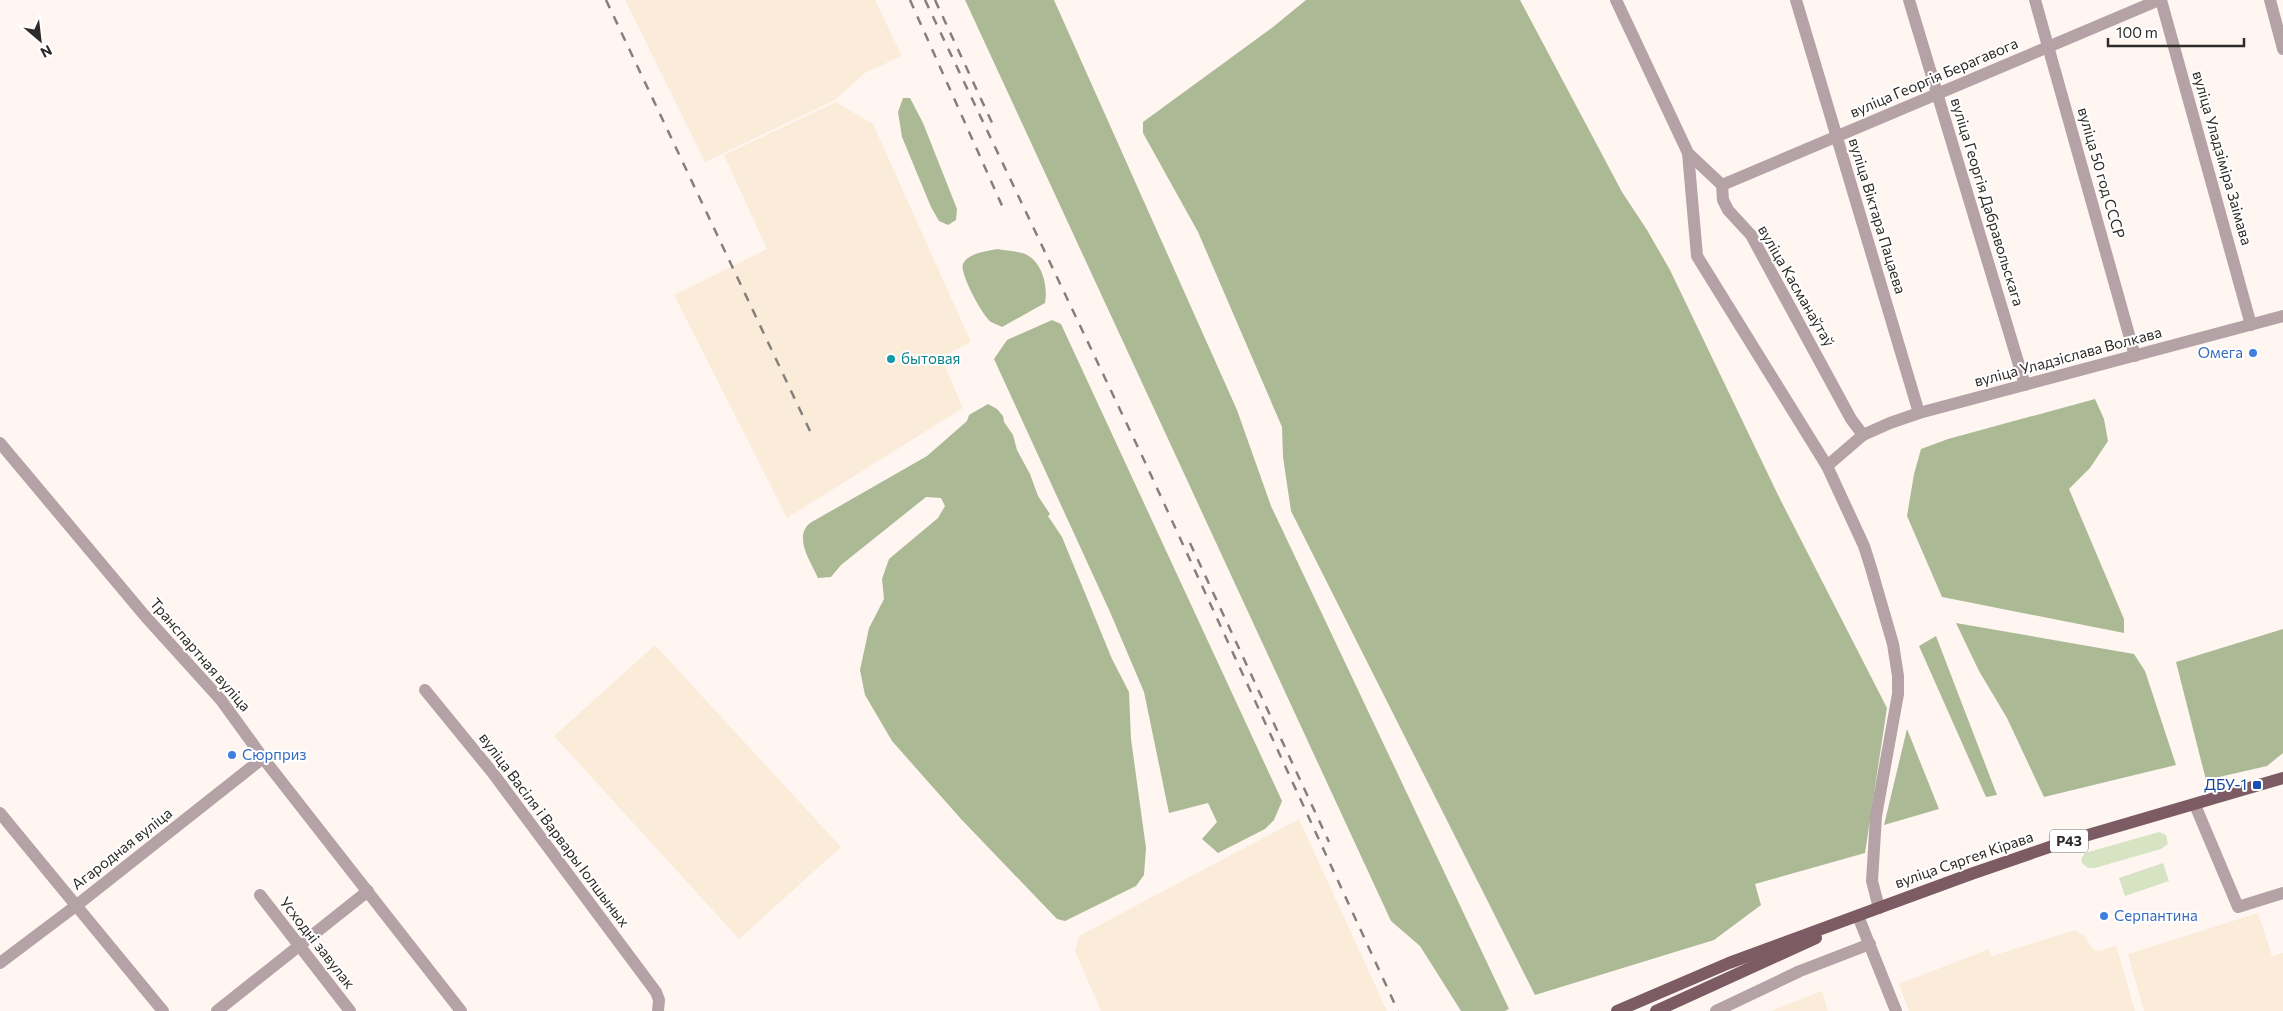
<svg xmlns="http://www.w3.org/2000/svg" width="2283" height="1011" font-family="Commissioner,sans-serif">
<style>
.industrial{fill:#faecd9}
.green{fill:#d7e4c4}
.forest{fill:#abba95}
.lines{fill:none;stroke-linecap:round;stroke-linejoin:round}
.minor{stroke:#b5a2a7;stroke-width:12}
.major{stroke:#7c5b64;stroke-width:12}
.rail{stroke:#857f7d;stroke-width:2.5;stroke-dasharray:9 9;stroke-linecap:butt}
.shop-dot{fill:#3f7fe0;stroke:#fff;stroke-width:2}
.culture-dot{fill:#0f9aa8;stroke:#fff;stroke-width:2}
.transit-dot{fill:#1a4fb4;stroke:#fff;stroke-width:2}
.labels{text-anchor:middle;stroke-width:4;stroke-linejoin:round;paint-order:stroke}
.shield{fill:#fff;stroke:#6d6b6a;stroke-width:1}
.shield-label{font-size:14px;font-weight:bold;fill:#2e2b2a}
.street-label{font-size:15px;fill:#2e2b2a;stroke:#fff}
.shop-label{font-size:15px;fill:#366cbe;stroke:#fff;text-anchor:start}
.culture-label{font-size:15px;fill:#0d838f;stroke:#fff;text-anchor:start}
.transit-label{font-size:15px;fill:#164399;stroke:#fff;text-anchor:end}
</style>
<rect width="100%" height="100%" fill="#fff6f2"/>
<g class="industrial">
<path d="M625,0h250l27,56 -37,17 -30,27 -130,62z"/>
<path d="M836,102l37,22 98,218 -30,15 22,51 -176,110 -113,-223 93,-46 -43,-94z"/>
<path d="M655,645l186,202 -102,92 -185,-203z"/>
<path d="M1299,819l88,192h-286l-26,-60 4,-15z"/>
<path d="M2258,913l14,43 11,-3v58h-139l-16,-57z"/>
<path d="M2075,930l10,7 8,12 7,2 16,-6 19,66h-226l-10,-27 90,-35 3,7z"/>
<path d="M1822,991l6,20h-57z"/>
</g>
<g class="green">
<path d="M2159,832l7,3 2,9 -7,5 -66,19h-7l-6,-5 -1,-4 4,-6z"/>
<path d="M2163,863l6,18 -44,15 -6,-18z"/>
</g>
<g class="forest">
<path d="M965,0h89l183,410 34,96 238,503 -4,2h-44l-41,-65 -29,-25z"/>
<path d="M1306,0h214l102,192 25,38 23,40 109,227 108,211 -22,145 -110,31 6,21 -47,35 -179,55 -244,-484 -8,-54 -1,-30 -84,-195 -55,-99v-11l130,-95z"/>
<path d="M903,98h7l13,25 34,86 -1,11 -8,5 -9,-4 -8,-14 -29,-70 -4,-25z"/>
<path d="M998,249c8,2 20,2 27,5 18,8 23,33 20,49l-43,24c-3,-2 -8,-3 -11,-5 -8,-5 -32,-49 -28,-58 5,-11 24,-13 35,-15z"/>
<path d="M1052,320l9,4 221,477 -8,19 -9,9 -47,24 -16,-14 15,-17 -9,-19 -39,10 -25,-121 -34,-80 -116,-253 13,-19z"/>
<path d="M2095,399l9,20 4,22 -18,27 -21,21 55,130v14l-182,-36 -35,-81 7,-42 7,-25 27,-10z"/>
<path d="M988,404l9,5 6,7 1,6 9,13 4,15 13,24 8,22 12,18 -2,2 14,21 50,122 17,33 2,47 15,109 -2,27 -8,11 -71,35 -8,-2 -96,-100 -69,-78 -27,-46 -5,-25 9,-42 15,-29 -2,-20 7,-20 49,-41 7,-12 -4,-8 -15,-1 -85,68 -10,12 -13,1c-7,-16 -25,-41 -8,-55l117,-67 40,-35 2,-6z"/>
<path d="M1956,623l178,31 11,17 31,94 -132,32 -37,-79 -28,-47z"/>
<path d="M2283,629v124l-16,13 -61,14 -30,-118z"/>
<path d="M1936,636l61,159 -11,2 -67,-151z"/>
<path d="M1907,729l32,80 -55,16z"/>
</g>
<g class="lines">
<g class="minor">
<path d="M1616,0l72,153 34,32 1,15 5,10 23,25 100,184 12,16"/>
<path d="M1796,0l123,413"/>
<path d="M1909,0l116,385"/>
<path d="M2035,0l100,356"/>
<path d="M2161,0l90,325"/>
<path d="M2270,0l13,49"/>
<path d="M1688,153l9,103 130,210 37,80 7,22 22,76 5,32v18l-22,122 -4,65 7,27"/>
<path d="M1722,185l437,-185"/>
<path d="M0,443l145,173 76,84 42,58 198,253"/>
<path d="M1827,466l36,-31 27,-12 29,-10 364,-97"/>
<path d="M425,690l67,82 164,220 3,8 -1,11"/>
<path d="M2195,805l43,102 45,-14"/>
<path d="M0,813l163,198"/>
<path d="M260,895l90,116"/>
<path d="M1858,916l38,95"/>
<path d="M0,963l77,-58 186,-147"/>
<path d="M217,1011l151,-120"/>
<path d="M1716,1011l84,-40 70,-27"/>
</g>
<g class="major">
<path d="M1617,1011l112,-48 242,-89 93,-32 219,-64"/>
<path d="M1656,1011l160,-73"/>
</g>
<g class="rail">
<path d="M606,0l204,431"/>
<path d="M910,0l94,210"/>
<path d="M925,0l219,460 254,551"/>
<path d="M935,0l59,127"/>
<path d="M1190,543l139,299"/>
</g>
</g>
<g class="shop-dot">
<circle cx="2253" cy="353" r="5"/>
<circle cx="232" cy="755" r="5"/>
<circle cx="2104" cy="916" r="5"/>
</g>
<circle class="culture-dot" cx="891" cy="359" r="5"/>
<rect class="transit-dot" x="2252" y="780" width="10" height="10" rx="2.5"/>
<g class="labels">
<rect class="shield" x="2050" y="829.5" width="38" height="23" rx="4"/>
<g class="shield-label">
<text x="2069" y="846">Р43</text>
</g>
<g class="street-label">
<text transform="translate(1934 78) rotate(-23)" y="5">вуліца Георгія Берагавога</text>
<text transform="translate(2222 158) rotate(74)" y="5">вуліца Уладзіміра Заімава</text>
<text transform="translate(2101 173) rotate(74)" y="5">вуліца 50 год СССР</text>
<text transform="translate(1987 202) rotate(73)" y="5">вуліца Георгія Дабравольскага</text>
<text transform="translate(1877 216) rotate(73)" y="5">вуліца Віктара Пацаева</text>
<text transform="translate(1796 286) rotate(60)" y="5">вуліца Касманаўтаў</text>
<text transform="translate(2068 357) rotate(-15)" y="5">вуліца Уладзіслава Волкава</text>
<text transform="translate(200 655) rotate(49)" y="5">Транспартная вуліца</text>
<text transform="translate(554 830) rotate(53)" y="5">вуліца Васіля і Варвары Іолшыных</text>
<text transform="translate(122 849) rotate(-38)" y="5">Агародная вуліца</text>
<text transform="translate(1964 860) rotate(-19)" y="5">вуліца Сяргея Кірава</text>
<text transform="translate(317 943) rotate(52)" y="5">Усходні завулак</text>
</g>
<g class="shop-label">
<text x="2243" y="358" text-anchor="end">Омега</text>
<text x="242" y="760">Сюрприз</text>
<text x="2114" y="921">Серпантина</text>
</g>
<g class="culture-label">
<text x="901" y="364">бытовая</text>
</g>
<g class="transit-label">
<text x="2247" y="790">ДБУ-1</text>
</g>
</g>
<g transform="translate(40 40) rotate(152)" stroke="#ffffff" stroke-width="4" paint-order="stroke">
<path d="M0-4L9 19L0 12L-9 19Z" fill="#2e2b2a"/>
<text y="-8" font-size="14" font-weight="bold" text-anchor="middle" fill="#2e2b2a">N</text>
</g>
<path d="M2108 38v8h136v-8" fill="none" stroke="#2e2b2a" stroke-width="2.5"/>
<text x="2116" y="38" font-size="15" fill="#2e2b2a" stroke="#ffffff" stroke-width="4" paint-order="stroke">100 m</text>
</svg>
